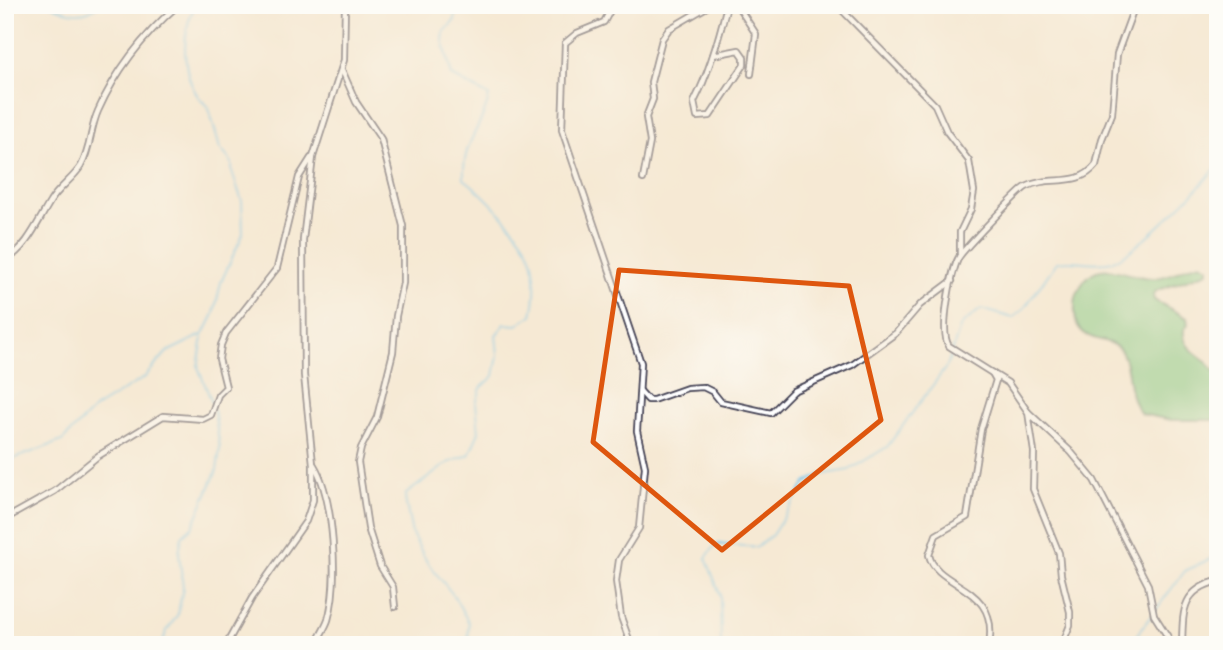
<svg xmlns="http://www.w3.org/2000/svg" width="1223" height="650" font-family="'Gentium Book Plus',serif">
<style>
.green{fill:#81c984;stroke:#527660;stroke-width:2}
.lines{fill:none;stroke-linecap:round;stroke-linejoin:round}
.stream{stroke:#6bc1e8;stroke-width:2}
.minor-casing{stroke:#424052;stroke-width:8}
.minor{stroke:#fff;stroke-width:4.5}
.marked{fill:none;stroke:#de560e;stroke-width:5;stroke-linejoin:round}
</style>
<rect width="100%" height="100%" fill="#fdfcf7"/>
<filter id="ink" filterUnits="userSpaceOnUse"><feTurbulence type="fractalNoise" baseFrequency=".0143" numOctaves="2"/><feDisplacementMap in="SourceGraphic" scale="14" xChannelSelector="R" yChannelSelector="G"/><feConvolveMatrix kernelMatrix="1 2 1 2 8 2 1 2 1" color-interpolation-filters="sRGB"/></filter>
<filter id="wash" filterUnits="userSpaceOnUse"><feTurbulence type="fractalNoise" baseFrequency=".00686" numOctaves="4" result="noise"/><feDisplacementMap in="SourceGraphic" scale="28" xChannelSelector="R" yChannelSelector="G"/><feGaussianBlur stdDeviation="1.57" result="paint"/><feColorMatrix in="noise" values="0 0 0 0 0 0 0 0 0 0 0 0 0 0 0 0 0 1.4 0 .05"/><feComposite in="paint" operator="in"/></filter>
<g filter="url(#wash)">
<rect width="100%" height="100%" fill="#f6e9d4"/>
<path class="green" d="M1201,263l7,4v5l-50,18 -5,4 1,6 33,18 1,7 -4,5c-3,22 24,26 33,45 5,10 1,33 1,45h-47l-30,-6c-16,-21 -9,-42 -19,-61 -10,-17 -34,-9 -44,-27 -4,-8 -4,-24 -1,-32 18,-44 47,-15 78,-16 17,-1 29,-12 46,-15z"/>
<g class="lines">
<g class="stream">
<path d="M50,5c16,7 33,14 48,0"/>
<path d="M454,5l1,15 -11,12 -1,8 9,36 37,20c-6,33 -27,43 -25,83 18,13 60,56 67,77 6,17 5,43 1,59l-15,10 -12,-1 -9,11 2,20 -4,21 -13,12 -5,15 3,29 -10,23 -21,8 -42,31 -1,5 7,35 15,28 27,34 15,27 -1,22"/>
<path d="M203,337l-5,30 15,38"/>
<path d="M5,462l57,-21 33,-33 49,-30 23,-26 37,-18 10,-20 7,-32 22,-48 -1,-33 -10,-29v-9l-12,-15 -12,-42c-27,-18 -29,-75 -12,-101"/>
<path d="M162,645l4,-13 12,-18 5,-27 -4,-34 3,-17 11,-10 24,-56 3,-22 -6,-38"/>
<path d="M424,645h6"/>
<path d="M454,645l12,-5"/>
<path d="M721,645l-1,-51 -14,-36 10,-14 41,3 15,-12 34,-52 14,-8 29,-5 38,-23 60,-81 14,-41 20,-16 32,9 10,-8 34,-48c19,-4 38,5 58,-2 21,-8 88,-75 103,-95"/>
<path d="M1129,645l56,-74 33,-16"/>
</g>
</g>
</g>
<g filter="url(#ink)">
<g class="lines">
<defs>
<g id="minor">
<path d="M613,5l-9,17 -27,11 -12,10 -3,87 79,233 -4,68 8,36 -6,61 -20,32 -3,21 5,36 10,28"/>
<path d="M737,5l19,29 -5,40"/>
<path d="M837,5l98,100 12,27 22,29 5,30 -3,18 -11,23v22"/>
<path d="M713,55l26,-5 5,7v8l-34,51 -13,1 -3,-15c15,-29 25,-64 33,-97"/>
<path d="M342,70l14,32 25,37 22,87v57l-7,33 -3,36 -16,65 -16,31 -3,14 10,66 12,38 13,21 2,20"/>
<path d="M643,179l7,-37 -4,-25 7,-18 -2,-17 11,-43 7,-10 41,-24"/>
<path d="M5,261c22,-13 32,-38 45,-59 8,-14 23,-23 31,-36 10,-18 9,-37 17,-55 18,-41 47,-77 80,-106"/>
<path d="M992,373l16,10 20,29 6,40 -1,37 26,64 2,22 9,37v13l-8,20"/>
<path d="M640,391l8,9h5l34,-12 16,-1 10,5 8,10 50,11 22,-22 59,-26 44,-32 24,-28 32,-24"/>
<path d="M1028,412l43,40 23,28 54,105 6,30 19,30"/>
<path d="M314,465c20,33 25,118 14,155 -3,9 -9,16 -12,25"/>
<path d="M5,519l50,-28 43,-35 65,-40 40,3 8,-4 7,-20 8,-8 -7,-28 2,-14 5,-12 51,-65 22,-91 12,-19"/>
<path d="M226,645l26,-47 54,-77 7,-21v-36l-9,-89 -1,-135 10,-83 31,-97 1,-55"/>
<path d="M989,645c11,-61 -52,-56 -60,-90l7,-20 31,-18 14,-88 15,-49 -4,-7 -43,-27c-10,-13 2,-75 10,-89 5,-8 60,-66 67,-70 24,-13 51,2 70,-22l6,-26 10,-25 5,-60 18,-49"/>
<path d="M1182,645c1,-33 -1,-55 36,-64"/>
</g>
</defs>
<use href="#minor" class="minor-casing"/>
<use href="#minor" class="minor"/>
</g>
</g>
<path d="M0 0H1223V650H0ZM619,270l230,16 32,134 -159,130 -129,-108z" fill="#f6e9d4" fill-opacity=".55" fill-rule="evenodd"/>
<path class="marked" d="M619,270l230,16 32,134 -159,130 -129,-108z"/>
<rect width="1223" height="650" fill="none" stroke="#fdfcf7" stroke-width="28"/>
</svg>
